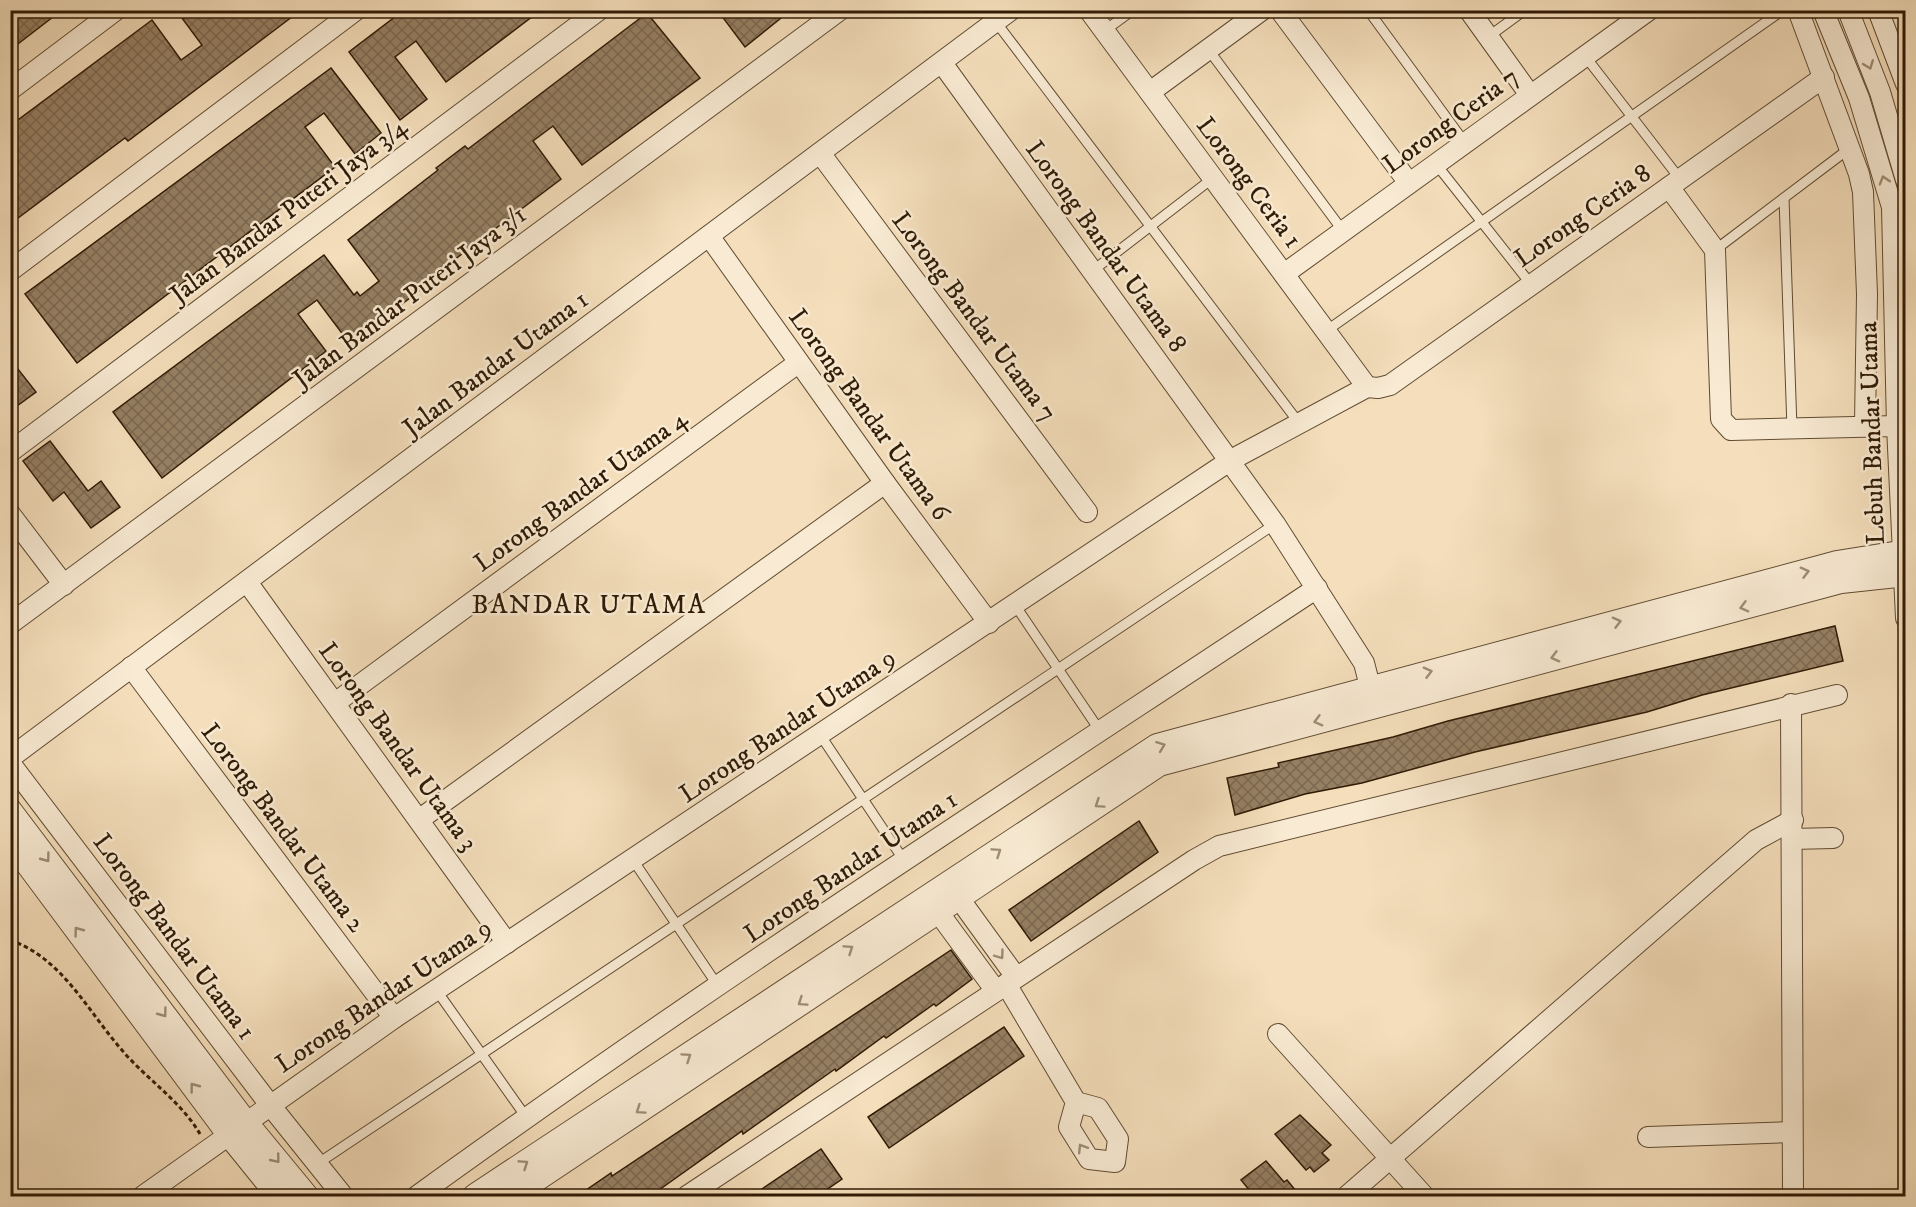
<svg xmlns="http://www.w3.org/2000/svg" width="1916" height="1207" font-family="'IM FELL DW Pica',serif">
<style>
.building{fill:url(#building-cross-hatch);stroke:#301b05;stroke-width:1.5}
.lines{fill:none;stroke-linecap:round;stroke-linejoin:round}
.service-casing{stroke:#614c32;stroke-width:11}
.minor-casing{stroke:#614c32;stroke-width:22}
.tertiary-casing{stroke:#614c32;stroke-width:26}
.path{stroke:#301b05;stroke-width:3;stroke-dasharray:4.5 3;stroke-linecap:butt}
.service{stroke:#f8ead3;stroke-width:9}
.minor{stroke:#f8ead3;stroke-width:20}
.tertiary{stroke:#f8ead3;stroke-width:24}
.oneway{stroke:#9e8d76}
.labels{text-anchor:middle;stroke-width:5;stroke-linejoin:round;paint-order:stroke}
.street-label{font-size:26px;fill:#301b05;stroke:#f8ead3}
.neighbourhood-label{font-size:27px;letter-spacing:1.5px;fill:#301b05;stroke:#f8ead3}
</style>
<defs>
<pattern id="building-cross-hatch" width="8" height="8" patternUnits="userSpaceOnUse" patternTransform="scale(1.5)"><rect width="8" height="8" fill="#968064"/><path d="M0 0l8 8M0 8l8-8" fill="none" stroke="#7b6850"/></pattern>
</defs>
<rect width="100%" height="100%" fill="#f4debb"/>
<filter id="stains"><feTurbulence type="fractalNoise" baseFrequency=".00333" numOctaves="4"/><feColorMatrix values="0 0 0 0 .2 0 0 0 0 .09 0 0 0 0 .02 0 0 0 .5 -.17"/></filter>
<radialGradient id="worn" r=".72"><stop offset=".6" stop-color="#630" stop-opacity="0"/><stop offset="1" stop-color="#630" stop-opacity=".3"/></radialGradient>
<g class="building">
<path d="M10,10h52l-52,40z"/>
<path d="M176,10h125l-173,131 -3,-3 -115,86v-98l142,-106 29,40 21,-15z"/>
<path d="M392,10h149l-95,72 -30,-41 -21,16 32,42 -27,21 -51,-68 47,-36z"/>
<path d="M728,10h63l-46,37 -24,-32z"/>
<path d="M647,13l53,65 -118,87 -29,-39 -20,15 28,38 -136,103 2,3 -29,22 -3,-3 -48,36 -30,-40 -19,14 28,37 -164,127 -49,-66 211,-157 30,40 3,-3 3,4 19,-15 -31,-41 90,-70 -2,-2 29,-22 3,3z"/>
<path d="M331,68l50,65 -26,21 -31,-41 -19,14 30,40 -258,196 -52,-69z"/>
<path d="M10,359l26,33 -26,19z"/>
<path d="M50,441l38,50 13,-10 19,26 -29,21 -27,-36 -11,9 -30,-40z"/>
<path d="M1835,626l8,35 -141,34 -55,17 -172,40 -113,31 -57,11 -70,21 -8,-37 52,-11 -1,-4 115,-26 55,-16z"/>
<path d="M1139,821l19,31 -127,89 -22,-31z"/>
<path d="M951,950l21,29 -36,27 -2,-2 -48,34 -2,-2 -48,35 -1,-2 -92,65 -1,-3 -93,66h-73l35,-24 1,3z"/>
<path d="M1004,1027l20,29 -135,92 -21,-31z"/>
<path d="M1300,1115l31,30 -9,8 7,7 -15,12 -4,-5 -4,3 -31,-36z"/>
<path d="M821,1149l21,30 -26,18h-66z"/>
<path d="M1266,1161l18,21 3,-2 14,17h-46l-14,-17z"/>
</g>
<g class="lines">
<defs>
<g id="service">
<path d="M1368,10l97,133"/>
<path d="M996,22l303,401"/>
<path d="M1104,31l29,-21"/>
<path d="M1488,37l37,-27"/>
<path d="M1208,49l135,182"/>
<path d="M1585,56l95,123"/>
<path d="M1436,164l94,119"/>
<path d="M1784,198l8,230"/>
<path d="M1715,250l135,-102"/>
<path d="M1091,272l122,-94"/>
<path d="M1326,331l457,-321"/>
<path d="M1015,605l85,126"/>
<path d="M821,736l84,126"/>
<path d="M633,860l85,126"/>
<path d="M437,991l89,126"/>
<path d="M317,1164l958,-640"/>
</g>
<g id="minor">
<path d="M1089,10l278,377"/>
<path d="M1280,10l129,173"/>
<path d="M1469,10l61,85"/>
<path d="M1798,10l61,164 4,18 4,102 -2,130"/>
<path d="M1823,10l36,88 33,109 5,219 9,192"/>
<path d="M1848,10l32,82 26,88"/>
<path d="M1878,10l28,74"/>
<path d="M942,63l333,461 89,139 10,39"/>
<path d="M10,90l106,-80"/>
<path d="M1150,92l112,-82"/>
<path d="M820,153l267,359"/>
<path d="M1669,187l46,63 6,169 10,11 166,-4"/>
<path d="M709,236l176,247 104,140"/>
<path d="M10,271l346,-261"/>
<path d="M1284,274l365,-264"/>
<path d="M1367,387l11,1 12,-3 434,-308"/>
<path d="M10,452l589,-442"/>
<path d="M10,514l54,71"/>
<path d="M247,582l260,361"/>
<path d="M10,624l830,-614"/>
<path d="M131,667l263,351"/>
<path d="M335,703l463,-340"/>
<path d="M1791,704l2,492"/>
<path d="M10,758l1001,-748"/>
<path d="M10,763l260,342 73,91"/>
<path d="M420,819l465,-336"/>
<path d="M1792,839l41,-1"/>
<path d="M950,886l66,91"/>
<path d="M930,901l66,90"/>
<path d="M1006,984l70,118 22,6 20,31 -3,23 -26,-3 -20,-32 7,-25"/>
<path d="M1278,1034l146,162"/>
<path d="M1648,1137l143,-5"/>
<path d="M143,1196l251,-178 837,-558 136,-73"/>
<path d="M417,1196c293,-212 598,-408 900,-608"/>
<path d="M687,1196l507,-336 25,-14 618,-151"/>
<path d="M1347,1196l409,-356 37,-20"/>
</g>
<g id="tertiary">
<path d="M10,811l235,311 61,74"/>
<path d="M10,840l219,294 50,62"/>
<path d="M475,1196l682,-450 680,-183 69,-11"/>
<path d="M511,1196l648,-432 682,-183 65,-7"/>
</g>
</defs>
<use href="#service" class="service-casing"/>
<use href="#minor" class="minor-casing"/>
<use href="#tertiary" class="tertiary-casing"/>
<path class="path" d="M10,940c52,18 77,70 111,109 25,30 59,51 79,85"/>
<use href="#service" class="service"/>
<use href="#minor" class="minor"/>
<use href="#tertiary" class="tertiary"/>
</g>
<defs><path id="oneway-chevron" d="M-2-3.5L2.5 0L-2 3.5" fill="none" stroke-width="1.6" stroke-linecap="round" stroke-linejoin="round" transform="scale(1.5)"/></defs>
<g class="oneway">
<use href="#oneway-chevron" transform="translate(1869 65) rotate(69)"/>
<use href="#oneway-chevron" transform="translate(1884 180) rotate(-107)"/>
<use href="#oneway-chevron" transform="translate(1805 572) rotate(-15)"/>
<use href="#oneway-chevron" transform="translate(1744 607) rotate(165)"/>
<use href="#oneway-chevron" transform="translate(1617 622) rotate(-15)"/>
<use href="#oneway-chevron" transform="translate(1555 657) rotate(165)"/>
<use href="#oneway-chevron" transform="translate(1428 672) rotate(-15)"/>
<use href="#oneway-chevron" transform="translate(1318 721) rotate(165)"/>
<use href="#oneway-chevron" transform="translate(1161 746) rotate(-21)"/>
<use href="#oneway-chevron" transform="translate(1099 804) rotate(146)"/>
<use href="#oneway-chevron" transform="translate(997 852) rotate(-34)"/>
<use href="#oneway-chevron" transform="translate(46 858) rotate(53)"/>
<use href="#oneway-chevron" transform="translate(78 931) rotate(-127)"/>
<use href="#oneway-chevron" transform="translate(849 949) rotate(-34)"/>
<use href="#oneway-chevron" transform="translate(1000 955) rotate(54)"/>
<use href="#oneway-chevron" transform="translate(802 1002) rotate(146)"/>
<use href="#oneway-chevron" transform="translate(163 1013) rotate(53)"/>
<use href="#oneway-chevron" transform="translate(687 1057) rotate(-34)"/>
<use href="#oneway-chevron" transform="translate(194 1087) rotate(-127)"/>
<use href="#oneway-chevron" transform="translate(640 1110) rotate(146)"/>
<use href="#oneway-chevron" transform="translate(1082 1148) rotate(-122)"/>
<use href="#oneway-chevron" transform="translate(276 1159) rotate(51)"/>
<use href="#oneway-chevron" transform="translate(524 1164) rotate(-34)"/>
</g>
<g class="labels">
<g class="street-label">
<text transform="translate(1450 120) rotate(-36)" y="9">Lorong Ceria 7</text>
<text transform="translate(1250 182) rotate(53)" y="9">Lorong Ceria 1</text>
<text transform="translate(288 210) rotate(-37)" y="9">Jalan Bandar Puteri Jaya 3/4</text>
<text transform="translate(1582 215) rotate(-35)" y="9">Lorong Ceria 8</text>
<text transform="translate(1107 246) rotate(54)" y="9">Lorong Bandar Utama 8</text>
<text transform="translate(409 296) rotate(-37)" y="9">Jalan Bandar Puteri Jaya 3/1</text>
<text transform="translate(975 316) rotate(53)" y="9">Lorong Bandar Utama 7</text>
<text transform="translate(495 363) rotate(-37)" y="9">Jalan Bandar Utama 1</text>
<text transform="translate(870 414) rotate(54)" y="9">Lorong Bandar Utama 6</text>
<text transform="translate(1871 433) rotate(-92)" y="9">Lebuh Bandar Utama</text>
<text transform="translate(580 490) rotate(-36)" y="9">Lorong Bandar Utama 4</text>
<text transform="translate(787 725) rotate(-34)" y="9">Lorong Bandar Utama 9</text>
<text transform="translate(399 746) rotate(54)" y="9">Lorong Bandar Utama 3</text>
<text transform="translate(284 827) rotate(53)" y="9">Lorong Bandar Utama 2</text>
<text transform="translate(850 866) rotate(-34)" y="9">Lorong Bandar Utama 1</text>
<text transform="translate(175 936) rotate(53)" y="9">Lorong Bandar Utama 1</text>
<text transform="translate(383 995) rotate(-34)" y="9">Lorong Bandar Utama 9</text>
</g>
<g class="neighbourhood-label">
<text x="589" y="613">BANDAR UTAMA</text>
</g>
</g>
<rect width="1916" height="1207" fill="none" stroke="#f4debb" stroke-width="36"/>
<rect x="12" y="12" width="1892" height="1183" fill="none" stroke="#301b05" stroke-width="3"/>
<rect x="18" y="18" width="1880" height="1171" fill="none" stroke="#301b05" stroke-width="1.5"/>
<rect width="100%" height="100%" filter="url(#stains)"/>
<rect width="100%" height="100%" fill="url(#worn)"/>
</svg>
